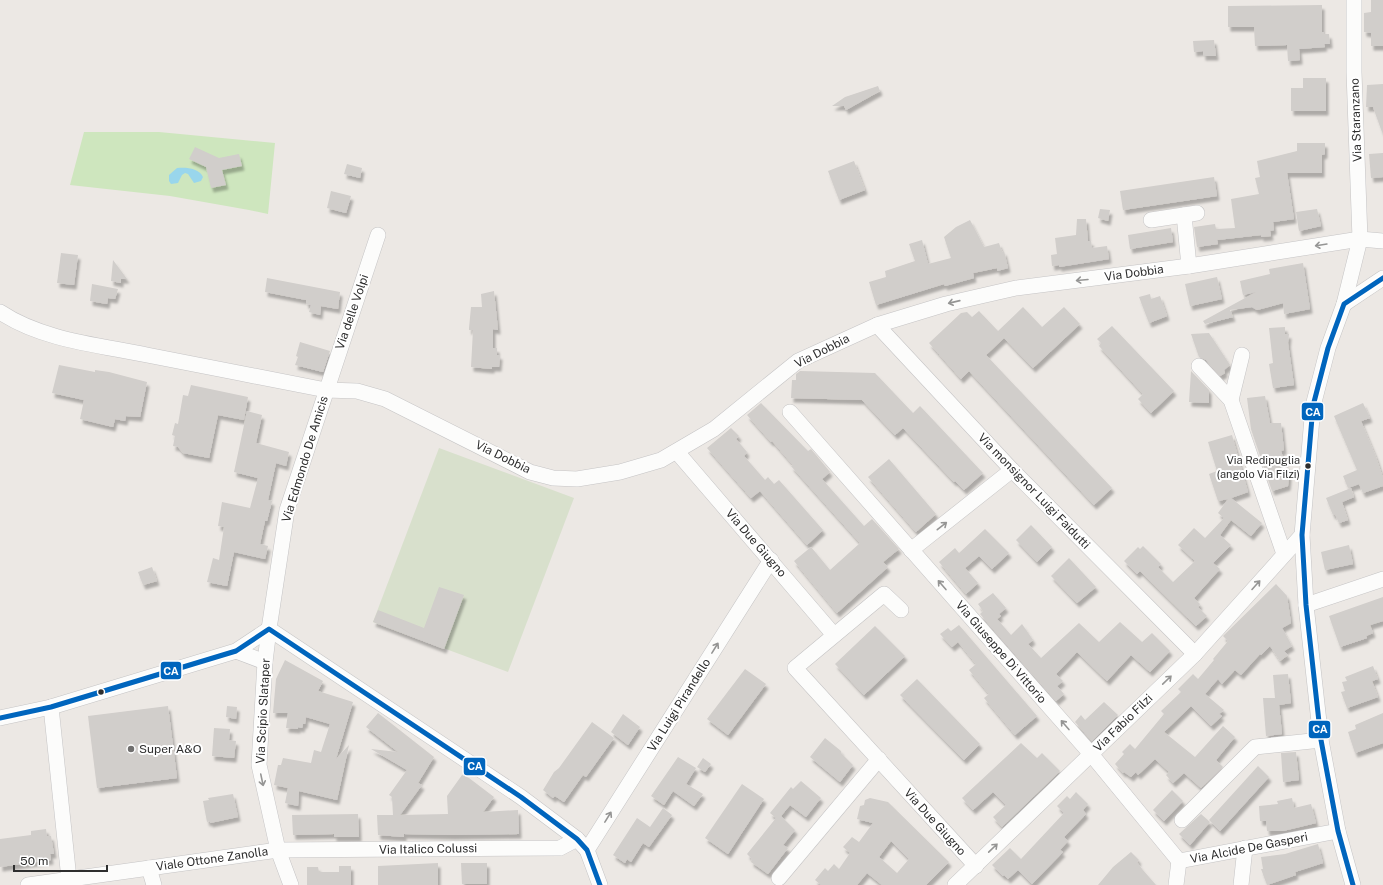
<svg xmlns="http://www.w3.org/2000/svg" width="1383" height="885" font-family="'Public Sans',sans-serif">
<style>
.green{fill:#cee6be}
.cemetery{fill:#d8e0cc}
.water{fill:#99d6ec}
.building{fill:#d1cecb;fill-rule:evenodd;filter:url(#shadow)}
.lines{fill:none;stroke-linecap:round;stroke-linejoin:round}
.minor-casing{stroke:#c5c4c5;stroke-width:16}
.minor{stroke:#fcfcfb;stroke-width:15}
.bus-1-casing{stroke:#fff;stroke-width:8}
.bus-1{stroke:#0065bd;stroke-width:5}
.oneway{stroke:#959594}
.bus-dot{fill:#2e2e2e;stroke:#fff;stroke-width:1.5}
.poi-dot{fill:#706f6e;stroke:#fff;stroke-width:1.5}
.labels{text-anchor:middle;stroke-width:4;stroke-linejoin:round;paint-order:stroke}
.bus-label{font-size:11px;fill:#2e2e2e;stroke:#fff;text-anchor:end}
.street-label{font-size:12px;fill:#2e2e2e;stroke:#fff}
.poi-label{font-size:12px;fill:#2e2e2e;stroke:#fff;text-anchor:start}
.line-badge{stroke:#fff;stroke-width:1.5}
.badge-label{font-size:11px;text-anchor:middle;font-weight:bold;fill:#fff}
</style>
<defs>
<filter id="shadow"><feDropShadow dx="2.5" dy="4.5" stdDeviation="1" flood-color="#0004"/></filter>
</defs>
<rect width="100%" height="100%" fill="#ece8e4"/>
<path class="green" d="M84,132h75l116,11 -7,71 -19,-4 -79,-14 -100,-11z"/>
<path class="cemetery" d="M439,448l135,50 -66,174 -135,-50z"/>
<path class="water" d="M177,168c9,-1 22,0 26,9l-2,4 -7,2 -6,-9 -3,-1 -3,2 -4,8 -7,1 -2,-3v-6z"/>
<g class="building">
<path d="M1371,0h12v46h-12v-13l-7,-1v-19l7,-1z"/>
<path d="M1322,5v27h2v2h5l1,10h-6l1,3 -26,2 1,11 -12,1 -1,-16 -32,1 -1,-19h-26v-21z"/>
<path d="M1214,40l2,16h-13v-5l-9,1 -1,-11z"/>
<path d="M1303,78h23v33h-35v-23h12z"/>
<path d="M1383,84v48h-1l-9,-25h-7l1,-22z"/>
<path d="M878,86l2,5 -34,19 -2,-4h-12l13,-9z"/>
<path d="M1297,143h28v11l-3,1v18h-35l7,46 -21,3 1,8 -4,1 1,5 -10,1v-2l-44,5 1,4 -21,3 -3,-20 21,-3 1,5 19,-1 -4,-29 28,-5 -4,-16 5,-1 -3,-16 40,-10z"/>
<path d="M195,147l24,11 20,-4 3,12 -20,4 4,15 -15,3 -5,-21 -17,-8z"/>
<path d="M1383,153v24l-12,1 -2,-24z"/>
<path d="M854,161l11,29 -26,10 -11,-29z"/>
<path d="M347,164l15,4 -2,10 -16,-4z"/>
<path d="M1214,177l3,19 -94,14 -3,-19z"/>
<path d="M331,191l20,5 -5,17 -19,-5z"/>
<path d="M1100,209l10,1 -2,11 -10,-3z"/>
<path d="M1317,209l4,17 -22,5 -3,-19z"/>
<path d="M1077,219h9l2,22h3l1,7 15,-2 2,13 -50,8v-2l-7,1 -1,-11 6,-1 -2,-16 21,-3z"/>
<path d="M970,220l14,27 15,-4 3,9 2,-1 4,17 -11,3v-3l-24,5 1,5 -29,8 -1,-2 -68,21 -7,-23 17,-5 -1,-6 30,-10 -6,-17 13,-4 6,24 23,-6 -7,-21 12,-10z"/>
<path d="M1171,228l2,14 -43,7 -2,-14z"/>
<path d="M61,253l17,2 -4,30 -17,-2z"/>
<path d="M113,260l14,19h-6v4l-10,-2z"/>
<path d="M1303,263l7,46 -26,5 -1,-11 -26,7 -5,-3 -22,3 3,7 -28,7 -2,-3 53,-29 -13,3 -3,-14 30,-7 -1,-5z"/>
<path d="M1217,277l5,22 -32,7 -5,-22z"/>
<path d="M267,278l73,14 -2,17 -17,-3 -1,9 -11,-3 2,-7 -5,-1v-4l-41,-8z"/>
<path d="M92,284l26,5 -3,10 -7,-1 -1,6 -17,-3z"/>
<path d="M494,291l4,39 -5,-1v19h4v7h3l-1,12h-7v2l-21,-2 2,-37h-4v-2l2,-21h11l-1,-13z"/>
<path d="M1150,294l1,5 9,-3 7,20 -18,7 -10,-26z"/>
<path d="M1023,307l19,20 22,-20 16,17 -47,44 -29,-30 -18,17 126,133 -18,17 -125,-134 -8,8 -32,-36 32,-30 6,-1 5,5 7,-6 19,20z"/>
<path d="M1112,326l62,65 -23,22 -13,-14 5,-5 -44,-48 2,-3 -4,-4z"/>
<path d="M1285,327v7h4l-1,9 6,42 -21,3 -4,-24 4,-1 -4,-35z"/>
<path d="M1209,333l21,32 -6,5 1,3 -5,3 -14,-16 -7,-3 -8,-23z"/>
<path d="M300,342l30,9 -7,21 -28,-7 3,-8 -2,-1z"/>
<path d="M59,365l36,7v-2l14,2 38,10 -7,35 -14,-1 -1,5 -10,-2 -2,8 -33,-8 4,-19 -32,-7z"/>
<path d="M800,371l75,2 38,40 7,-7 63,67 -19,17 -9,-9 -1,1 -51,-54 -8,7 -33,-35 -71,-2 1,-18h4v-6z"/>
<path d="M1191,371l18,19v13l-20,-1z"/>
<path d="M191,385l57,12 -4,23 -26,-5 -9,43 -26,-5 -5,-6 -5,-1 2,-10 -3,-1 3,-12 3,1 5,-29 5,1z"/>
<path d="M1265,396l5,27h11l3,27 -3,1 8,25 -1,10 -16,5 -21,-62 -4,-31z"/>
<path d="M761,403l47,48 3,-2 19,23 -8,7 42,47 8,-7 27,30 -16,13 5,5 -51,46 -43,-52 17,-14 19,23 30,-27 -69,-77 2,-1 -21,-24 -1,1 -24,-27z"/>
<path d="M1363,403l7,15 -9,3 15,36 7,21v8l-20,7 -4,-9 -11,4 -5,-12 14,-6 -23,-54z"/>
<path d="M247,411l15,4 -6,28 33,9 -3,14 -10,-3 -8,37 4,1 -5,20h-2l-5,23 8,2 -3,13 -31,-7 -7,34 -20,-4 6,-24 6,2 5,-33 -6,-1 4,-24 28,6 8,-30 -24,-6z"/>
<path d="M731,428l8,8 -3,3 11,13 -3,4 21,24 3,-3 6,7 5,-4 44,50 -16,15 -47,-54 -9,7 -44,-50z"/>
<path d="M1232,435l16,57 -17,6 31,25 -11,13 -20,-16 -11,15 11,10 -18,18 7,6 -26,29 6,6 -2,3 9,9 -11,10 -56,-55 -3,3 -13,-13 14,-14 2,2 3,-3 18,18 -3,3 15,15 22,-21 -17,-16 16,-17 11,10 19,-20 -6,-5 10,-14 -10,2 -9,-27 8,-3 -9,-29z"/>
<path d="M889,459l47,55 -20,18 -48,-55z"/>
<path d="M1351,488l3,9 -12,5 6,18 -9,3 -4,-9 -2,1 -7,-17z"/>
<path d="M1031,525l21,22 -15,15 -21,-22z"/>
<path d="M985,529l24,24 -17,16 -13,-13 -14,12 13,15 -12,11 -27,-32 16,-14 4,5z"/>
<path d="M1349,545l4,19 -28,6 -4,-18z"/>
<path d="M1069,558l27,29 -19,16 -26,-27z"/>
<path d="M152,567l5,14 -14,4 -5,-13z"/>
<path d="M1276,584l11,12 4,27 -9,5 10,18 -8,5 4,4 -8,6 -10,-15 -9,9 -1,-1 -19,21 -6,-5 -13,14 -4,-5 -13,15 19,16 -5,4 3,2 -11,10 -20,-20 -27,26 31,25 28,-31 12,11 -19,23 7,7 -22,21 -17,-15 -11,10 -7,-8 3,-3 -14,-13 -17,16 -2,-3 -5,5 -7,-5 -1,1 -8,-9 9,-10 -2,-2 8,-8 5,5 29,-35 -3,-3 20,-19 -3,-3 15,-15 5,5 16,-19 -1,-1 15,-18 -5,-5z"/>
<path d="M439,587l25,8 -20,54 -71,-27 5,-12 46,18z"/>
<path d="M993,593l13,15 -7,6 2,2 -4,3 14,16 11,-11 11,16 -5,4 13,14 38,-35 20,19 21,-20 21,19 1,1 10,-9 18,18 -20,21 -19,-17 -24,26 -30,-29 -21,22 7,7 -6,5 7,8 -8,7 -76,-87 3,-3 -5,-7z"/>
<path d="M1383,597v24l-13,4 3,8 -7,3 1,2 -27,9 -11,-31z"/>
<path d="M959,625l78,91 -22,19 -31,-37 5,-4 -20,-24 7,-6 -18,-22 -6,5 -12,-13 8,-6 3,3z"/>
<path d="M875,626l30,30 -41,39 -29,-31z"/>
<path d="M285,660l38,21 -5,10 35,11 -17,57 13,-14 -12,55 -38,-9 -1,15 -13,-3 3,-15 -14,-3 4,-20h3l2,-7 28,5 3,-13 7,2 9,-28 -24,-7 -1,7h-2l-1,4 -4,-1v2l-12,-1 2,-15h-15l3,-34z"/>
<path d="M1373,666l5,13 -6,2 6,16 -31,11 -6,-16 4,-1 -3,-9 5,-1 -2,-4z"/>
<path d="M745,669l21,15 -38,51 -21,-16z"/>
<path d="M1288,674l3,29 -12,2 3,29 -16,2 -3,-38h12l-2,-23z"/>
<path d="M917,679l63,65 -16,16 -64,-65z"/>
<path d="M1104,702l14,13 -26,26 -17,-19 6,-7 4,5z"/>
<path d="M168,706l9,72 -80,10 -9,-72z"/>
<path d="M227,706l10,1 -1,12 -10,-2z"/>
<path d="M378,713l56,44 -16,26 4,2 -22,30 48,-1 -1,-18 15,-21 7,3 25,19 -11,15 35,-2 1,24 -67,1 -48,-1v3l-26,-2 -1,-20h16l-1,-18 -3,-2 18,-25 -36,-21 27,3 -32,-25z"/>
<path d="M1383,713v30l-28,10 -7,-21 8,-3 -1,-4z"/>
<path d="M623,714l17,13 -12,18 -17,-13z"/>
<path d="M592,722l22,16 -28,39 -3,-2 -19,27 -9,-6 -2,2 -10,-8 11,-18 5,-4z"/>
<path d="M214,728l16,1 -1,11 7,1 -2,17 -22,-2z"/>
<path d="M825,738l16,13v2l12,12 -13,17 -30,-25z"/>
<path d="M1021,743l16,15 5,-5 18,18 -58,56 -9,-10 13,-12 -13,-13 -20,18 -11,-12z"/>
<path d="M1296,752l3,28 -16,2 -2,-29z"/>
<path d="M678,757l18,11 -10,16 17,10 -9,12 -21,-15 -9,14 -13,-9z"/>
<path d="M703,758l8,6 -6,8 -8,-5z"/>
<path d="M1258,766l11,11 -49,54 -11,-11z"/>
<path d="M801,781l20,17 -15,19 -16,-12 -9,11 14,14 -12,15 5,3 -20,26 -17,-12 1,-3 -5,-5 29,-36 -6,-5 21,-26 2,2z"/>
<path d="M742,784l22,15 -36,55 -23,-16z"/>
<path d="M1172,790l11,11 -19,20 -11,-11z"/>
<path d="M1076,792l12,12 -5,6 3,4 -22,23 4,4 -8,9 3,2 -31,32 -14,-14 -10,9 -4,-4 -1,1 -11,-11 18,-17 11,11 43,-46 -7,-7 10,-10 3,3z"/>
<path d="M233,794l5,23 -28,6v-2l-3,1 -4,-21 6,-1 -1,-2z"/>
<path d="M870,798l18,4 61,60 -23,23h-44l-15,-12 -10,12h-36l-6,-5 10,-12 3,3 6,-7 5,5 11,-16 -7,-6 9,-10 7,5 14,-19 -16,-4 3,-13 4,-1 1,-5zM891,841l18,18 -12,14 -18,-16z"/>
<path d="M1292,798l2,10 17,-4 5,19 -33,8h-16l-1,-10h-6l-1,-15 19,-2 -1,-3z"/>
<path d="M663,808l9,7 -23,32 -6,-4 -12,19 -4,-3 -2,4 -12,-8 24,-37 13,9z"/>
<path d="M358,814l1,23h-25v-3l-41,1 -1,-20z"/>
<path d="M1201,814l9,8 -20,23 -11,-11z"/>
<path d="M46,829l1,7h4l3,18h-4l1,6 -51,7v-28l31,-4v-4z"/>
<path d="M1318,844l5,19 -28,9 1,3 -29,10 -6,-16h2l-2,-12 24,-3z"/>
<path d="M1131,852l8,8 -2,2 5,7 14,16h-58l15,-18z"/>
<path d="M438,863v22h-60v-19z"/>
<path d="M461,863h26v21h-25z"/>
<path d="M339,866h12v19h-44v-18h11l1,5h20z"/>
</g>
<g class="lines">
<defs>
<g id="minor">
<path d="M1184,215l5,51"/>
<path d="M1151,220l46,-7"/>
<path d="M1344,304l39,-26"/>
<path d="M0,312c42,28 98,33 147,43 60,12 119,23 179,35l31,1 28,8 145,73 23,6 24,1 43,-7 41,-12 53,-31 84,-68 79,-36 69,-21 70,-16 173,-22 171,-27 23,2"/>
<path d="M877,325l135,145 183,184"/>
<path d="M1199,366l32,34 53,154"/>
<path d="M1231,400l11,-45"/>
<path d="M790,412l301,342 88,107 159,-30"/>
<path d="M677,452l157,183"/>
<path d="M911,550l101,-80"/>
<path d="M1306,605l77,-26"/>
<path d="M901,610l-17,-16 -89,74 181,198"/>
<path d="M269,629l252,168 56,42 10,11 13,35"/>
<path d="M236,651l29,11"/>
<path d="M51,707l18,172"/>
<path d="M0,718l51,-11 185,-56 33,-22"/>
<path d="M1182,820l73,-73 66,-7"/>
<path d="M587,850l184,-290"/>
<path d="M149,868l5,17"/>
<path d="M779,878l100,-119"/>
<path d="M28,885l250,-35 282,-2 17,-9"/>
<path d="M291,885l-13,-35 -19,-85 6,-103 4,-33 18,-119 91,-275"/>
<path d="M955,885l240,-231 107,-119"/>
<path d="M1176,885l3,-24"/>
<path d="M1241,885l4,-37"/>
<path d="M1353,885l-15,-54 -17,-91 -15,-135 -4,-70 11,-129 15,-58 16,-44 16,-65 -6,-167v-72"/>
</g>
</defs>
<use href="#minor" class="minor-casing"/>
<use href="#minor" class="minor"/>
<defs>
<g id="bus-1">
<path d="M0,718l51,-11 185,-56 33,-22 252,168 56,42 10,11 13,35"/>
<path d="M1353,885l-15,-54 -17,-91 -15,-135 -4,-70 11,-129 15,-58 16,-44 39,-26"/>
</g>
</defs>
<use href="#bus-1" class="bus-1-casing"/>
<use href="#bus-1" class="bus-1"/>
</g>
<defs><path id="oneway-shaft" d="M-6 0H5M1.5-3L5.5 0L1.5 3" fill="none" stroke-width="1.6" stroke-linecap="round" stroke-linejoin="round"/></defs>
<g class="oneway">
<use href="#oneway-shaft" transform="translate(1321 245) rotate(171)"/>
<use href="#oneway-shaft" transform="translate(1082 280) rotate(175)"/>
<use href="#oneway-shaft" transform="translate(954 302) rotate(167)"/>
<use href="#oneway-shaft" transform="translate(942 526) rotate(-38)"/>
<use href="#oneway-shaft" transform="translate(942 585) rotate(-131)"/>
<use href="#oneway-shaft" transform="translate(1256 585) rotate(-48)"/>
<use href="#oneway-shaft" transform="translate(715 648) rotate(-58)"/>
<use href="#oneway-shaft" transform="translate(1167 680) rotate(-44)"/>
<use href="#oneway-shaft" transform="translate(1065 725) rotate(-131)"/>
<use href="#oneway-shaft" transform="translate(262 780) rotate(78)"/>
<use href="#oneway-shaft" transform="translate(608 817) rotate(-58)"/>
<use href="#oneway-shaft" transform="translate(993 848) rotate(-44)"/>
</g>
<g class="bus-dot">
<circle cx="1308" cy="466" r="3.5"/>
<circle cx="101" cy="692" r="3.5"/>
</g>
<circle class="poi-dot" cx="131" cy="749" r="4"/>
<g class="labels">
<g class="bus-label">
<text x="1300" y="464">Via Redipuglia<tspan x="1300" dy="14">(angolo Via Filzi)</tspan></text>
</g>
<g class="street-label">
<text transform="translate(1356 120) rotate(-92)" y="4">Via Staranzano</text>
<text transform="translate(1134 273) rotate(-8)" y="4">Via Dobbia</text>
<text transform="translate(352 312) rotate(-71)" y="4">Via delle Volpi</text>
<text transform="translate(822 351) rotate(-27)" y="4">Via Dobbia</text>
<text transform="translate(503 457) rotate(26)" y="4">Via Dobbia</text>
<text transform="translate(305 459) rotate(-73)" y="4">Via Edmondo De Amicis</text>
<text transform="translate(1034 491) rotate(46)" y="4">Via monsignor Luigi Faidutti</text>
<text transform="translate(756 543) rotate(49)" y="4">Via Due Giugno</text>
<text transform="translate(1001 652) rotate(49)" y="4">Via Giuseppe Di Vittorio</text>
<text transform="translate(679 705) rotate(-58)" y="4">Via Luigi Pirandello</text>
<text transform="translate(263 711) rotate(-87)" y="4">Via Scipio Slataper</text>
<text transform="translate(1123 723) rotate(-44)" y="4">Via Fabio Filzi</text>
<text transform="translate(935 822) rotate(48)" y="4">Via Due Giugno</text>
<text transform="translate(1249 848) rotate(-11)" y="4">Via Alcide De Gasperi</text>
<text transform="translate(428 849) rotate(-1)" y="4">Via Italico Colussi</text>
<text transform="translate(212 859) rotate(-8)" y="4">Viale Ottone Zanolla</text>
</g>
<g class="poi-label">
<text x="139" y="753">Super A&amp;O</text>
</g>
</g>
<g class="line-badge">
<rect x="1301" y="402" width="23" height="19" rx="4" fill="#0065bd"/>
<rect x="160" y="661" width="22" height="19" rx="4" fill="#0065bd"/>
<rect x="1308" y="720" width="23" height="19" rx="4" fill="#0065bd"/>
<rect x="463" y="757" width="23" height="19" rx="4" fill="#0065bd"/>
</g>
<g class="badge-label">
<text x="1313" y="416">CA</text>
<text x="171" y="675">CA</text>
<text x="1320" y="733">CA</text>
<text x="475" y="770">CA</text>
</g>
<path d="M14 865v6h93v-6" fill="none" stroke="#2e2e2e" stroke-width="2"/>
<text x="20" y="865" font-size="12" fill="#2e2e2e" stroke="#ffffff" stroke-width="3" paint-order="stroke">50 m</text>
</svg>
